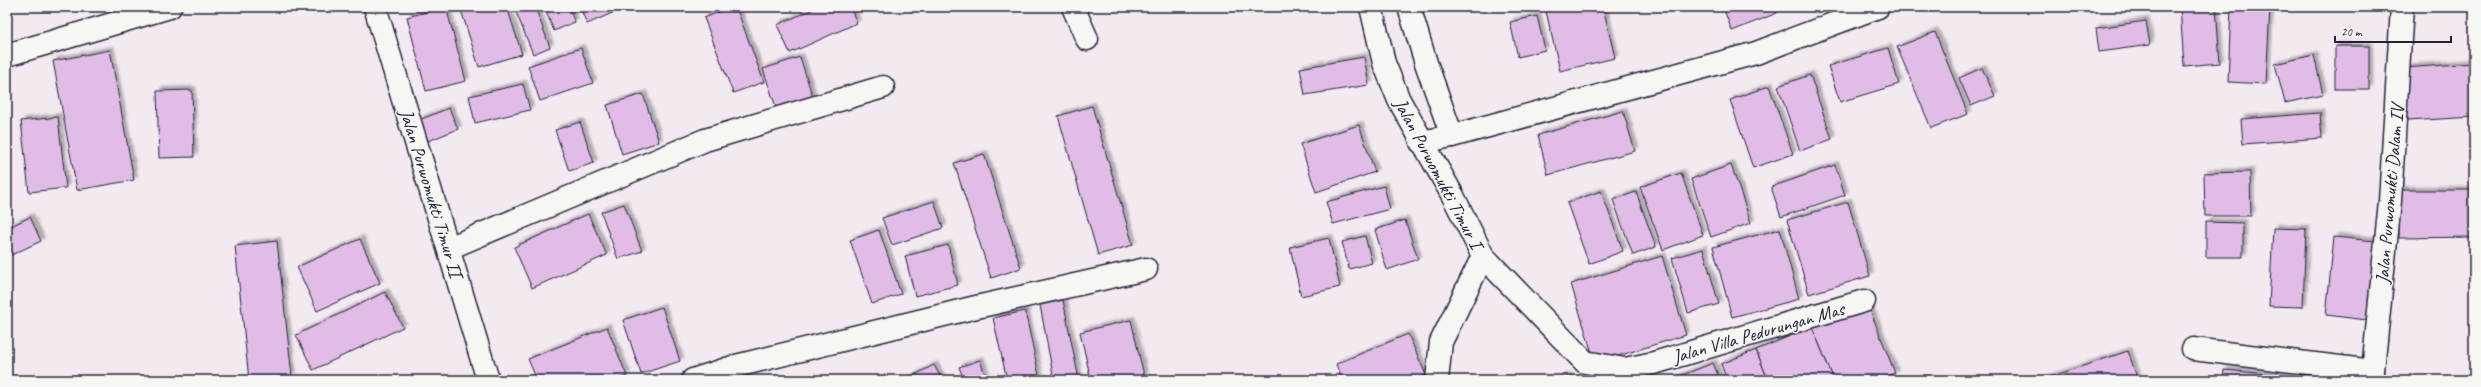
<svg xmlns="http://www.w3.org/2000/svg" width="2481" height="387" font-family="Caveat,sans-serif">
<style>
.green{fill:#c1edaa;stroke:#728872}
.building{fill:#e1bce6;stroke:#22223b;filter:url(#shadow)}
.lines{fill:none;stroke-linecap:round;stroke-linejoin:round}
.minor-casing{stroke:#22223b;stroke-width:25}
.minor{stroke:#f6f6f2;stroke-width:22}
.labels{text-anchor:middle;stroke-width:3;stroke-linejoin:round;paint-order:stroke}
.street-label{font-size:19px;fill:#22223b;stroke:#f6f6f2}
</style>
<defs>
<filter id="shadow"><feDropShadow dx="3.5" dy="-3.5" stdDeviation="1" flood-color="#0004"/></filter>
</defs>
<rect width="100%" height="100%" fill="#f2eaf0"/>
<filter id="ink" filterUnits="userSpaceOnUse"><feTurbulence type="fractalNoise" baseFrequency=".025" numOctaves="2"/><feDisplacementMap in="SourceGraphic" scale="8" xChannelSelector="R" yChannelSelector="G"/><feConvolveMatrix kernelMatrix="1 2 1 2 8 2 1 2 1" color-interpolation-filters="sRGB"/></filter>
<g filter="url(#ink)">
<path class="green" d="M11,7h58l-1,4z"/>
<g class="building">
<path d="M446,7l20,74 -40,10 -19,-74z"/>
<path d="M460,7h47l15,47 -43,13z"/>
<path d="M514,7h21l15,40 -17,7z"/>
<path d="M544,7h24l7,15 -21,9z"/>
<path d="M580,7h46l-39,17z"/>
<path d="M667,7h13l-12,4z"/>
<path d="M731,7h5l28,75 -31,11 -29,-75z"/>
<path d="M818,7h32l7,16 -67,30 -13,-28z"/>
<path d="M1545,7h58l12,51 -55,13z"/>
<path d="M1723,7h52l2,6 -45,18z"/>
<path d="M2180,7h36l4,56 -36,3z"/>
<path d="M2231,7h39l-4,77 -38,-2z"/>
<path d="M1537,16l8,34 -27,7 -8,-35z"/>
<path d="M2146,21l4,24 -51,7 -3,-24z"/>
<path d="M1935,32l33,82 -37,14 -34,-81z"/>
<rect x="2335" y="46" width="34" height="43"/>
<path d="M581,48l12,35 -53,18 -12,-35z"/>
<path d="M1888,48l11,36 -59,18 -12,-36z"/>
<path d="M110,50l24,130 -57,10 -24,-129z"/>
<path d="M2314,55l9,40 -38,8 -10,-39z"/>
<path d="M800,57l14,44 -36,12 -15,-44z"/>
<path d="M1364,57l5,28 -64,10 -5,-27z"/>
<path d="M2474,63v54l-67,4 -3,-53z"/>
<path d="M1982,68l13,28 -24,10 -12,-28z"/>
<path d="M1810,75l22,64 -32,12 -22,-65z"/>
<path d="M523,84l7,26 -55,13 -6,-27z"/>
<path d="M1769,86l24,68 -40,14 -23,-68z"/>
<path d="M192,90l2,67 -35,1 -2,-67z"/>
<path d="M643,94l16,48 -37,12 -15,-49z"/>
<path d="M1092,106l41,139 -35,10 -40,-139z"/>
<path d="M449,108l9,21 -30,12 -9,-21z"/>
<path d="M1623,111l12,40 -87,24 -10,-40z"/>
<path d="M2320,113l2,25 -79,6 -2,-25z"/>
<path d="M58,117l8,71 -37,4 -8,-71z"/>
<path d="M580,122l14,41 -25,8 -14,-41z"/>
<path d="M1359,125l16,47 -59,20 -16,-48z"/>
<path d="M984,154l37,114 -30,10 -37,-115z"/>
<path d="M1731,165l20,58 -40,14 -20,-58z"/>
<path d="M1835,165l10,30 -64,22 -10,-30z"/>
<path d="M2250,172l1,44h-46l-1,-43z"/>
<path d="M1681,173l22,62 -40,15 -23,-63z"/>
<path d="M1384,186l6,23 -57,15 -7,-22z"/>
<path d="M2399,190h75v47l-75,1z"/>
<path d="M1601,191l22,60 -34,13 -22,-61z"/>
<path d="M1636,192l20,55 -23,8 -20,-55z"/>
<path d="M934,201l9,27 -51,17 -10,-27z"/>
<path d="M1848,202l22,74 -61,18 -22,-74z"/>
<path d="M624,204l18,47 -24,8 -17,-47z"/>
<path d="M588,214l19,41 -75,33 -18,-41z"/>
<path d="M30,217l11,24 -34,16v-29z"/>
<path d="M1405,220l13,39 -31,11 -12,-40z"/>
<path d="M2206,222l37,1v34h-37z"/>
<path d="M2273,228l33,1 -3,78 -34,-1z"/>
<path d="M1780,229l19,70 -67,18 -19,-70z"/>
<path d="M879,230l22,64 -29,10 -22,-64z"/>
<path d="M1365,236l7,27 -23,6 -7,-27z"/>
<path d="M2334,237l41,4 -8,79 -41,-5z"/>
<path d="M1329,238l11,49 -39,9 -11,-49z"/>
<path d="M360,239l20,44 -63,28 -20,-44z"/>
<path d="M277,241l15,135 -43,4 -14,-134z"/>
<path d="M948,245l10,40 -43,11 -10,-40z"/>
<path d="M1703,249l16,55 -31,9 -16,-55z"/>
<path d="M1662,256l24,79 -91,28 -24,-79z"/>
<path d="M385,292l18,35 -90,43 -17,-35z"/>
<path d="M1063,300l16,80h-25l-14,-75z"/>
<path d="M1868,305l27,68 -19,7h-42l-22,-53z"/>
<path d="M662,307l18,54 -39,13 -18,-54z"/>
<path d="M1025,311l15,69h-33l-14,-62z"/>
<path d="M1131,320l14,60h-54l-11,-48z"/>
<path d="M607,327l20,49 -11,4h-79l-9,-21z"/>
<path d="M1812,327l22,53h-66l-12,-30z"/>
<path d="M1408,334l18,41 -12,5h-72l-6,-16z"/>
<path d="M1756,350l12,30h-41l-6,-16z"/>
<path d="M2128,351l10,29h-97z"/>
<path d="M980,360l7,20h-23l-5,-13z"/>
<path d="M1713,363l7,17h-50z"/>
<path d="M934,365l8,15h-37z"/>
<path d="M2224,370l65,6v4h-66z"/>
<path d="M1568,376l1,4h-12z"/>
</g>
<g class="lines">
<defs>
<g id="minor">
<path d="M375,7l113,373"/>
<path d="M1073,7l14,32"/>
<path d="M1371,7l13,56 15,37 54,96 30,60 -42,86 -4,38"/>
<path d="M1409,7l17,56 26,73"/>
<path d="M7,55l163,-48"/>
<path d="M1421,142l31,-6 304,-83 122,-46"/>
<path d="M449,248l256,-108 178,-53"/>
<path d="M1483,256l102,106 40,7 29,-6 210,-62"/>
<path d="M2193,349l180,22"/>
<path d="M693,380l43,-14 236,-58 174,-39"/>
<path d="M2372,380l18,-179 12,-194"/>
</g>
</defs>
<use href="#minor" class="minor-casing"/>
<use href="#minor" class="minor"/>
</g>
</g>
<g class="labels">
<g class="street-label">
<text transform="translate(1439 173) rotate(62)" y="7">Jalan Purwomukti Timur I</text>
<text transform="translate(432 193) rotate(73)" y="7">Jalan Purwomukti Timur II</text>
<text transform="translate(2389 194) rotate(-85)" y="7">Jalan Purwomukti Dalam IV</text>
<text transform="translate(1758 332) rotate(-16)" y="7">Jalan Villa Pedurungan Mas</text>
</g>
</g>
<rect width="2481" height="387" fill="none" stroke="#f6f6f2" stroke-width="24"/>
<rect x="12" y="12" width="2457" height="363" fill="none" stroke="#22223b" stroke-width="1.5" filter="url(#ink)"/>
<path d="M2335 36v6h116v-6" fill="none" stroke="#22223b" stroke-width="2"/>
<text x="2341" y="36" font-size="12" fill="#22223b" stroke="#f6f6f2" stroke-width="3" paint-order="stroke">20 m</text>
</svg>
